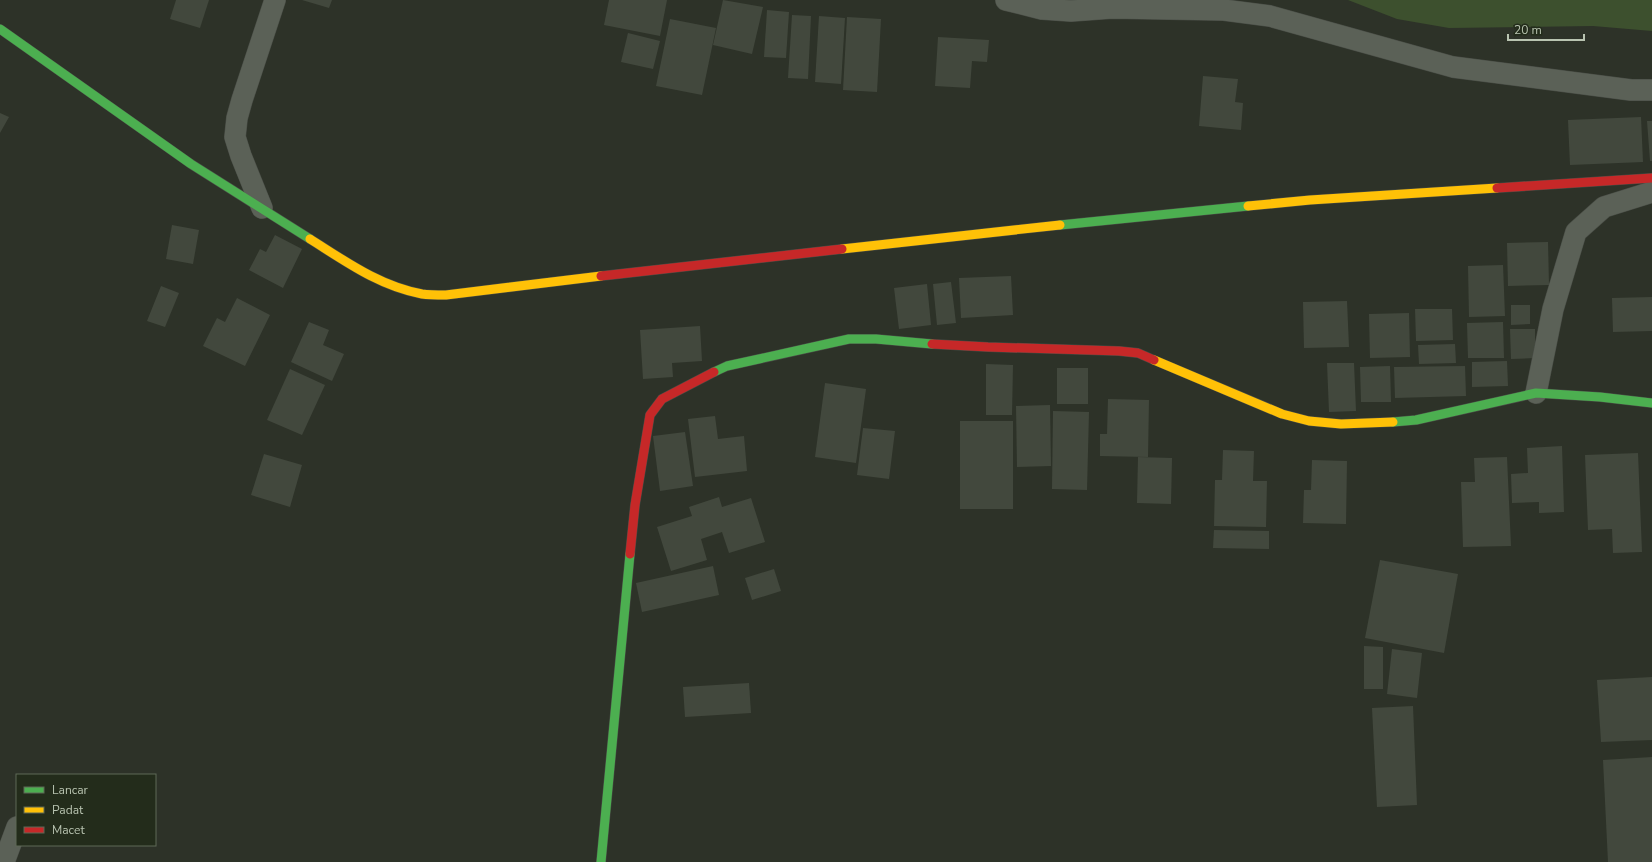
<svg xmlns="http://www.w3.org/2000/svg" width="1652" height="862" font-family="'Nunito Sans',sans-serif">
<style>
.water{fill:#3d502e}
.building{fill:#42483d}
.lines{fill:none;stroke-linecap:round;stroke-linejoin:round}
.street-casing{stroke:#494d46;stroke-width:22}
.fast-casing{stroke:#494d46;stroke-width:10}
.slow-casing{stroke:#494d46;stroke-width:10}
.jam-casing{stroke:#494d46;stroke-width:10}
.street{stroke:#5b6157;stroke-width:21}
.fast{stroke:#4caf50;stroke-width:9}
.slow{stroke:#ffc107;stroke-width:9}
.jam{stroke:#c62828;stroke-width:9}
</style>
<rect width="100%" height="100%" fill="#2d3228"/>
<path class="water" d="M1348,0h304v31l-59,-5 -144,2 -52,-9z"/>
<g class="building">
<path d="M176,0h33l-9,28 -30,-9z"/>
<path d="M302,0h30l-3,8z"/>
<path d="M609,0h58l-7,36 -56,-11z"/>
<path d="M723,0l40,7 -11,47 -39,-9z"/>
<path d="M767,10l22,2 -3,46 -22,-1z"/>
<path d="M792,15l19,1 -3,63 -20,-1z"/>
<path d="M819,16l26,2 -4,66 -26,-2z"/>
<path d="M847,17l34,2 -4,73 -34,-2z"/>
<path d="M670,19l46,9 -14,67 -46,-9z"/>
<path d="M628,33l32,8 -7,28 -32,-7z"/>
<path d="M938,37l51,3 -2,22 -15,-1 -2,27 -35,-2z"/>
<path d="M1203,76l35,3 -3,23 8,1 -2,27 -42,-4z"/>
<path d="M0,113l9,4 -9,16z"/>
<path d="M1641,117l2,45 -73,3 -2,-45z"/>
<path d="M1647,121h5v40h-2z"/>
<path d="M172,225l27,5 -6,34 -27,-5z"/>
<path d="M275,235l27,14 -19,39 -34,-18 11,-21 6,3z"/>
<path d="M1548,242l1,43 -41,1 -1,-43z"/>
<path d="M1503,265l2,51 -36,1 -1,-51z"/>
<path d="M1011,276l2,39 -52,3 -2,-40z"/>
<path d="M951,282l5,41 -19,2 -4,-41z"/>
<path d="M927,284l4,41 -32,4 -5,-41z"/>
<path d="M161,286l18,7 -14,34 -18,-6z"/>
<path d="M1652,297v34l-39,1 -1,-34z"/>
<path d="M237,298l33,17 -25,51 -42,-20 14,-28 8,4z"/>
<path d="M1347,301l2,46 -45,1 -1,-46z"/>
<path d="M1511,305h19v19l-19,1z"/>
<path d="M1415,309h37l1,31 -37,1z"/>
<path d="M1409,313l1,44 -40,1 -1,-44z"/>
<path d="M309,322l20,8 -6,15 21,9 -12,27 -41,-19z"/>
<path d="M1503,322l1,36h-36l-1,-35z"/>
<path d="M700,326l2,35 -30,2 1,14 -30,2 -3,-49z"/>
<path d="M1510,329h25v29l-24,1z"/>
<path d="M1455,344l1,19 -37,1 -1,-19z"/>
<path d="M1507,361l1,25 -36,1v-25z"/>
<path d="M1327,363h27l2,48 -27,1z"/>
<path d="M986,364l27,1 -1,50h-26z"/>
<path d="M1390,366l1,36h-30l-1,-35z"/>
<path d="M1465,366l1,30 -71,2 -1,-31z"/>
<rect x="1057" y="368" width="31" height="36"/>
<path d="M290,369l35,16 -23,50 -35,-15z"/>
<path d="M825,383l41,6 -10,74 -41,-6z"/>
<path d="M1108,399l41,1 -1,57 -48,-1v-22h7z"/>
<path d="M1050,405l1,61 -34,1 -1,-61z"/>
<path d="M1053,411l36,1 -2,78 -35,-1z"/>
<path d="M715,416l3,23 26,-3 3,35 -52,6 -7,-58z"/>
<rect x="960" y="421" width="53" height="88"/>
<path d="M863,428l32,3 -6,48 -32,-4z"/>
<path d="M685,432l8,54 -33,5 -7,-55z"/>
<path d="M1562,446l2,66 -25,1v-11l-27,1 -1,-29 17,-1 -1,-25z"/>
<path d="M1223,450l31,1 -1,30h14l-1,46 -52,-1 1,-46h7z"/>
<path d="M1638,453l4,99 -29,1 -1,-24 -24,1 -3,-75z"/>
<path d="M264,454l38,11 -12,42 -39,-12z"/>
<path d="M1138,457l34,1 -1,46 -34,-1z"/>
<path d="M1507,457l4,89 -48,1 -2,-65h14l-1,-24z"/>
<path d="M1312,460l35,1 -1,63 -43,-1 1,-33h7z"/>
<path d="M719,497l3,10 29,-9 14,44 -36,11 -7,-21 -21,7 6,21 -36,11 -14,-44 35,-11 -3,-9z"/>
<path d="M1214,530l55,1v18l-56,-1z"/>
<path d="M1380,560l78,14 -14,79 -79,-15z"/>
<path d="M713,566l6,29 -77,17 -6,-29z"/>
<path d="M774,569l7,22 -29,9 -7,-22z"/>
<path d="M1364,646l19,1v42h-19z"/>
<path d="M1392,649l30,4 -5,45 -30,-4z"/>
<path d="M1652,677v63l-51,2 -4,-62z"/>
<path d="M749,683l2,30 -66,4 -2,-30z"/>
<path d="M1413,706l4,99 -40,2 -5,-99z"/>
<path d="M1652,757v105h-44l-5,-102z"/>
</g>
<g class="lines">
<defs>
<g id="street">
<path d="M1006,0l36,9 29,2 41,-3 112,2 46,6 183,51 178,23h21"/>
<path d="M262,208l-21,-52 -6,-19 2,-19 5,-18 33,-100"/>
<path d="M1536,393l17,-84 23,-77 28,-25 48,-15"/>
<path d="M4,862l13,-35"/>
</g>
<g id="fast">
<path d="M0,29l191,135 119,75"/>
<path d="M1060,225l188,-19"/>
<path d="M714,372l13,-6 122,-27h27l56,5"/>
<path d="M1393,422l23,-2 120,-27 64,4 52,6"/>
<path d="M601,862l29,-308"/>
</g>
<g id="slow">
<path d="M1248,206l62,-6 187,-12"/>
<path d="M310,239c35,22 69,47 112,55 7,1 16,1 24,1l155,-19"/>
<path d="M842,249l218,-24"/>
<path d="M1154,360l128,54 27,7 32,3 52,-2"/>
</g>
<g id="jam">
<path d="M1497,188l155,-10"/>
<path d="M601,276l241,-27"/>
<path d="M932,344l56,3 131,4 19,2 16,7"/>
<path d="M630,554l5,-49 15,-90 12,-16 52,-27"/>
</g>
</defs>
<use href="#street" class="street-casing"/>
<use href="#fast" class="fast-casing"/>
<use href="#slow" class="slow-casing"/>
<use href="#jam" class="jam-casing"/>
<use href="#street" class="street"/>
<use href="#fast" class="fast"/>
<use href="#slow" class="slow"/>
<use href="#jam" class="jam"/>
</g>
<rect x="16" y="774" width="140" height="72" fill="#232c1b" stroke="#5f6957"/>
<rect x="24" y="787" width="20" height="6" fill="#4caf50" stroke="#5f6957"/>
<text x="52" y="794" font-size="12" fill="#b9c4b1">Lancar</text>
<rect x="24" y="807" width="20" height="6" fill="#ffc107" stroke="#5f6957"/>
<text x="52" y="814" font-size="12" fill="#b9c4b1">Padat</text>
<rect x="24" y="827" width="20" height="6" fill="#c62828" stroke="#5f6957"/>
<text x="52" y="834" font-size="12" fill="#b9c4b1">Macet</text>
<path d="M1508 34v6h76v-6" fill="none" stroke="#b9c4b1" stroke-width="2"/>
<text x="1514" y="34" font-size="12" fill="#b9c4b1" stroke="#232c1b" stroke-width="3" paint-order="stroke">20 m</text>
</svg>
